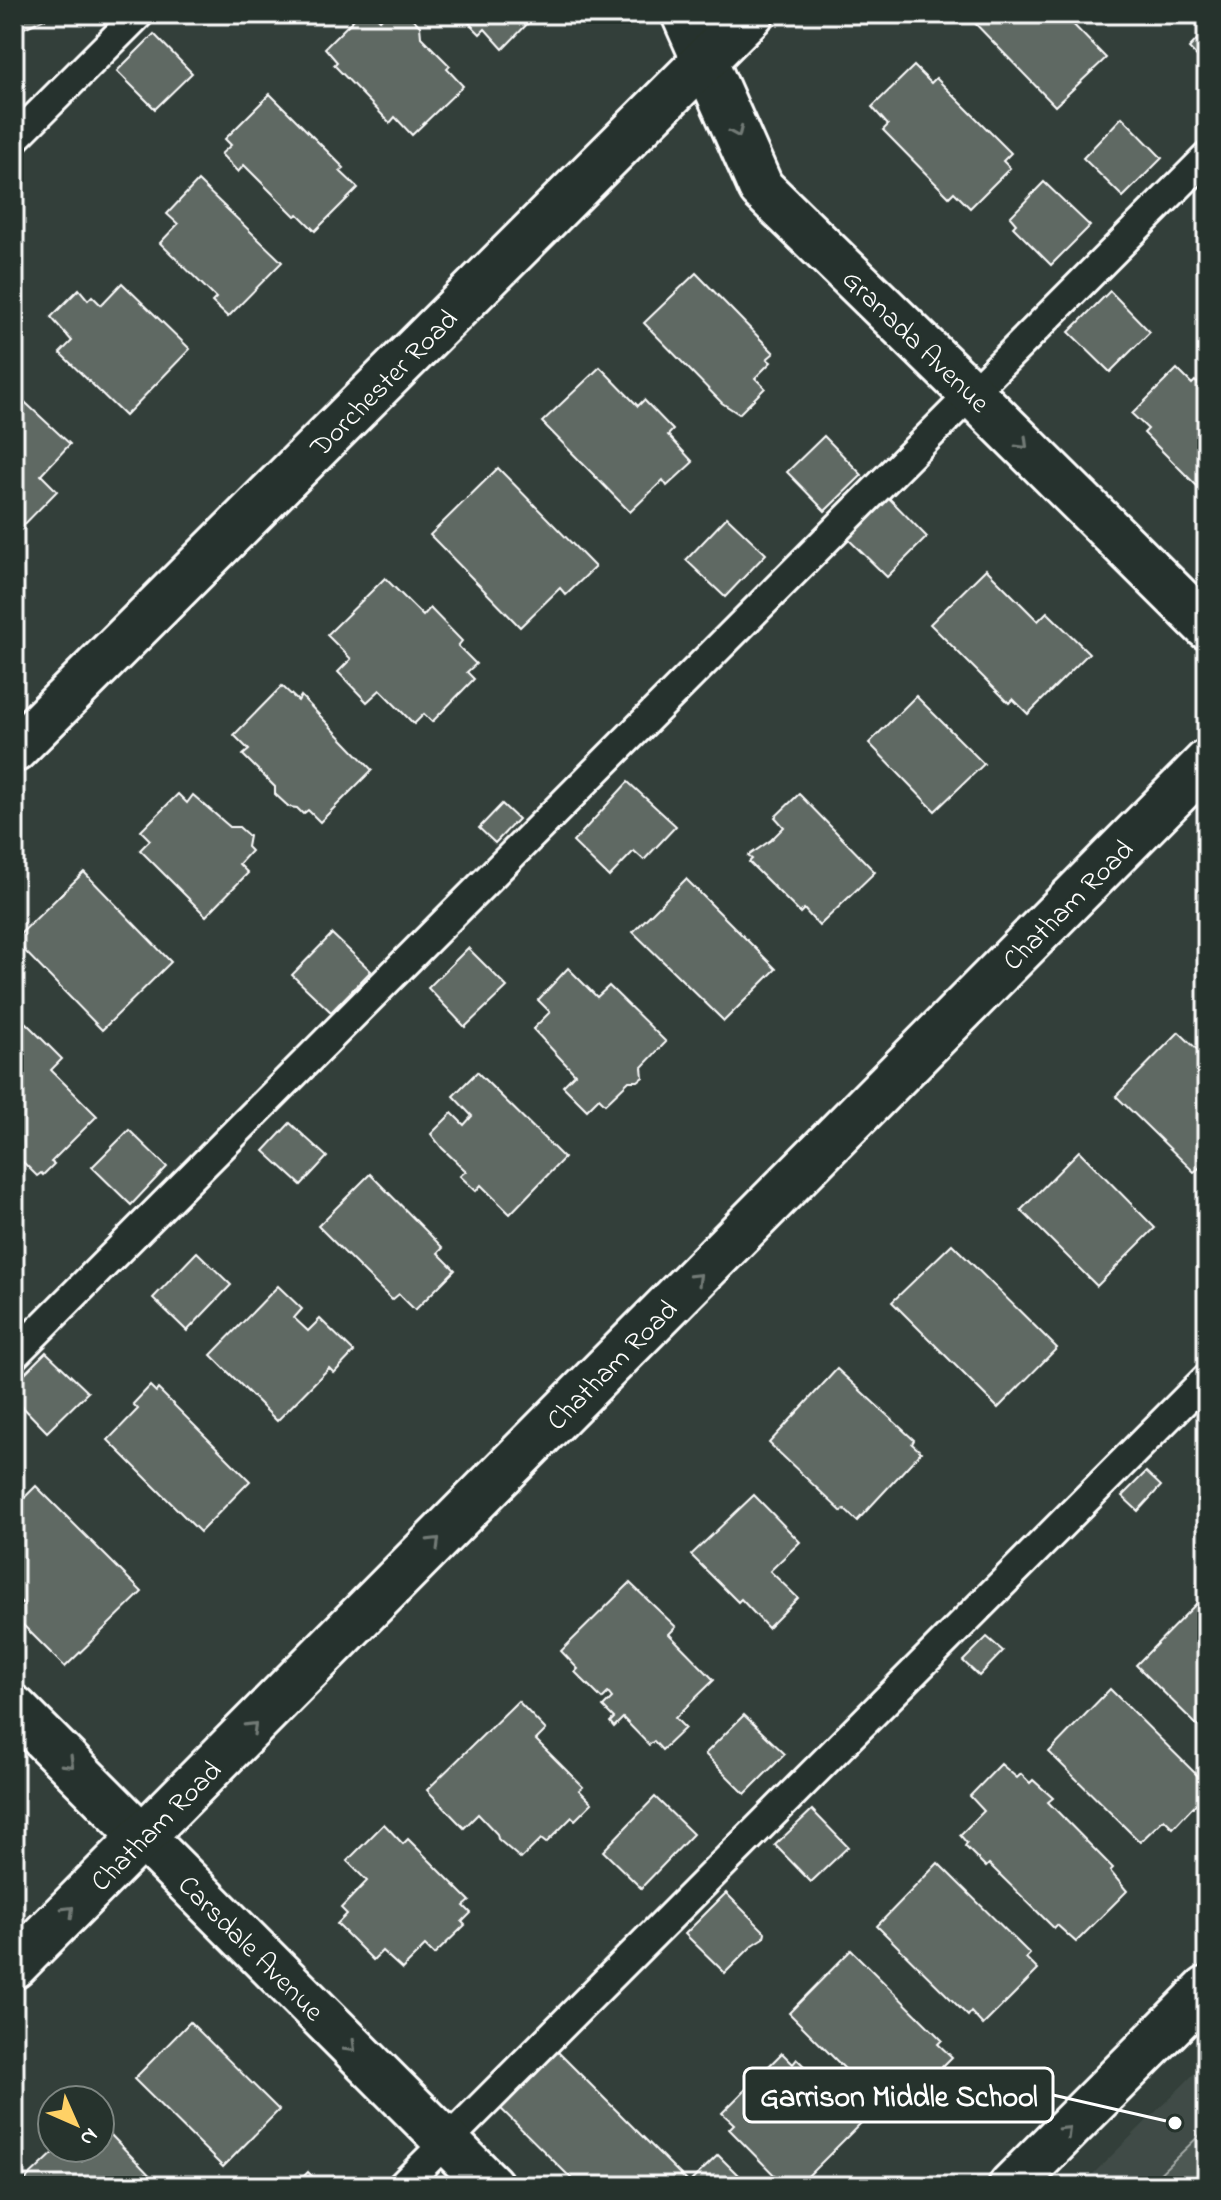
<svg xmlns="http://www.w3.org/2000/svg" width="1221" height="2200" font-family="'Indie Flower',sans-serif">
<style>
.built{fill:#404c47}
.pitch{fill:#4d5853;stroke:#a6aca9;stroke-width:2}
.building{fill:#5f6964;stroke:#fff;stroke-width:2}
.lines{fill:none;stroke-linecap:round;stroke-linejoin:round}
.lane-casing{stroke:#fff;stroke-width:34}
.street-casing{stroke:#fff;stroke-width:50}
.lane{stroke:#26332d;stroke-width:28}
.street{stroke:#26332d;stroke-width:44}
.oneway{stroke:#727a76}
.labels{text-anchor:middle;stroke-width:6;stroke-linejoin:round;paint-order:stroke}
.street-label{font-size:28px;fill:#fff;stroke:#26332d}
.leader{fill:none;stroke:#fff;stroke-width:3}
.callout-dot{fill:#fff;stroke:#26332d;stroke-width:3}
.callout{fill:#26332d;stroke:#fff;stroke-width:3}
.callout-label{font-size:30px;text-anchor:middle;font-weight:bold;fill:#fff}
</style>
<rect width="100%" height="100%" fill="#333f3a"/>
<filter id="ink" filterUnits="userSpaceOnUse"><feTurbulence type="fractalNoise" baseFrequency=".0125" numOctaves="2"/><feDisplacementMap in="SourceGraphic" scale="16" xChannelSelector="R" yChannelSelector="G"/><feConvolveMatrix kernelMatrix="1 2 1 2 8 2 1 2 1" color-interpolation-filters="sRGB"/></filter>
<g filter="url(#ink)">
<path class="built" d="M1207,2061v125h-126z"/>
<path class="pitch" d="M1207,2128v58h-60z"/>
<g class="building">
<path d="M14,14h33l2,3 -34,15z"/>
<path d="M359,14h15l6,6 6,-6 25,3 9,9 1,11 29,29 -3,3 16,17 -51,49 -17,-18 -5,6 -56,-58 3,-3 -12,-14z"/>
<path d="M460,14h77l-34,35 -18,-20 -5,5z"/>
<path d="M966,14h97l43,44 -51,48z"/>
<path d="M1207,29v38l-18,-19z"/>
<path d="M154,34l38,39 -37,36 -38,-38z"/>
<path d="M914,66l17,17 5,-5 75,75 -8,8 7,7 -40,40 -16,-16 -5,5 -66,-67 5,-5 -16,-18z"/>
<path d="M270,94l74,74 -4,3 18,17 -43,43 -17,-17 -3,2 -51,-51 -6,7 -17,-18 10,-9 -6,-6z"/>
<path d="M1122,117l40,41 -39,39 -40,-39z"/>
<path d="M198,181l84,81 -54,55 -16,-15 4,-4 -56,-55 18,-19 -11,-10z"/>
<path d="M1044,182l46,44 -39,39 -38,-38 3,-3 -6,-7z"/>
<path d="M696,273l78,80 -7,6 4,3 -16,16 10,10 -26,26 -17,-11 -78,-80z"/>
<path d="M122,283l68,66 -65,67 -65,-63 12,-12 -21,-24 28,-28 9,11 4,-4 9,9z"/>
<path d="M1110,291l40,41 -40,40 -41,-40z"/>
<path d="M600,367l38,39 6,-6 29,30 -5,5 25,27 -26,24 -4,-6 -33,32 -88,-90z"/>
<path d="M1177,369l15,15 3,-3 12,12v103l-63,-63 4,-4 -16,-15z"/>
<path d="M14,392l56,52 -29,31 16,16 -41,42 -2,-3z"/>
<path d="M824,436l38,39 -37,36 -38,-39z"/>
<path d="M498,468l97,99 -29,28 -6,-7 -40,39 -90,-92z"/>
<path d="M886,495l41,42 -40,40 -42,-41z"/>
<path d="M727,517l39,37 -41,43 -39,-37z"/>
<path d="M986,569l52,52 9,-9 42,41 -61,61 -15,-15 -4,4 -79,-79z"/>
<path d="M385,578l38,38 7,-8 32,33 -4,5 18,18 -9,8 7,7 -42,43 -8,-8 -10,10 -34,-34 -13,12 -29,-30 13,-13 -24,-24z"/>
<path d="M282,686l16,15 3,-5 71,74 -52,52 -12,-12 -5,4 -6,-6 -8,-1 -14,-13v-7l-32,-32 6,-5 -15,-15z"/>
<path d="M916,696l68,68 -49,47 -66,-68z"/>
<path d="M628,782l48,44 -32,34 -10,-9 -25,26 -36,-35z"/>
<path d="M178,794l9,9 6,-8 37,32h9l10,9 -2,11 4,4 -12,13 9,9 -42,43 -66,-66 10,-10 -9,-9z"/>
<path d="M799,794l76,78 -56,54 -15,-17 -4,4 -51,-51 3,-3 -4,-3 23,-16 13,-13 -9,-10z"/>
<path d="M502,804l16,15 -23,24 -16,-15z"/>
<path d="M84,872l87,90 -69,68 -88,-90z"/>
<path d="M686,879l90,90 -52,52 -91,-89z"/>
<path d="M332,934l39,37 -40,41 -39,-37z"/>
<path d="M468,948l39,39 -42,40 -37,-39z"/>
<path d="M568,968l29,29 12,-11 57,56 -24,25 1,10 -5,4h-9l-24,23 -6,-6 -12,12 -24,-24 12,-12 -42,-45 17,-17 -12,-12z"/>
<path d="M26,1023l36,36 -11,11 46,46 -46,46 3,2 -11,11 -2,-2 -4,3 -23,-23v-119z"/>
<path d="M1179,1032l28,27v103l-13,10 -78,-76z"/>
<path d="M477,1072l87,86 -54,56 -29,-29 -5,6 -16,-15 6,-5 -24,-23 -11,-14 21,-21 12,12 8,-9 -19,-20z"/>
<path d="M290,1123l37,34 -26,28 -37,-34z"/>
<path d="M129,1130l38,37 -36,38 -39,-38z"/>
<path d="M1079,1151l76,77 -58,58 -76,-76z"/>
<path d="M370,1174l73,74 -5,5 17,17 -40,40 -16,-16 -7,6 -74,-74z"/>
<path d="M952,1244l105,104 -59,60 -106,-106z"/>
<path d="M197,1252l34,33 -44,46 -34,-33z"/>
<path d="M278,1286l24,23 -8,9 14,13 12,-12 34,33 -20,21 -5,-5 -52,53 -66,-66z"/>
<path d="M46,1352l42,40 -41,40 -33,-34v-14z"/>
<path d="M837,1369l77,71 -2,4 9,8 -64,69 -13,-12 -2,3 -73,-69z"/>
<path d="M150,1386l6,6 2,-3 92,92 -50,51 -92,-92 30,-31 -5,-5z"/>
<path d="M1146,1472l15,14 -23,25 -16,-15z"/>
<path d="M36,1486l106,106 -77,75 -51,-51v-5l8,-8 -8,-8v-87z"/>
<path d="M754,1495l46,47 -30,29 28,27 -30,30 -27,-29 -3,3 -47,-47z"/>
<path d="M630,1583l46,44 -7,7 45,46 -39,38 10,10 -23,22 -8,-9 -5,4 -26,-27 -9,9 -4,-5 4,-4 -11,-11 9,-9 -4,-5 -6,6 -27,-27 3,-3 -17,-18z"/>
<path d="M1197,1603l10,10v122l-71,-70z"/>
<path d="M987,1637l16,14 -24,25 -16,-15z"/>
<path d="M1110,1689l92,91 -3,3 8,9 -34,36 -9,-9 -24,23 -91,-90z"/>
<path d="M518,1701l28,29 -10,10 47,47 -4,3 13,13 -17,17 -3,-3 -26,26 -5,-4 -20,20 -23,-20 -1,-5 -19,-20 -14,14 -37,-38z"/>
<path d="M744,1715l41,39 -40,40 -40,-40z"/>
<path d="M1001,1764l16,14 4,-4 9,9 3,-3 20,18 -5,4 65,66 -3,3 17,20 -51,51 -19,-17 -3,3 -65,-64 -3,3 -21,-21 2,-3 -7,-8 24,-24 -14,-15z"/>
<path d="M655,1797l38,37 -52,54 -38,-37z"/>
<path d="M812,1810l36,37 -37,35 -36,-37z"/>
<path d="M384,1824l19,20 5,-5 62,62 -6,5 7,7 -9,9 3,3 -31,30 -9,-9 -23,23 -20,-18 -9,9 -36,-36 10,-10 -6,-6 26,-27 -20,-20z"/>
<path d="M938,1863l92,91 -4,4 12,12 -55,55 -12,-13 -3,4 -91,-90z"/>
<path d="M726,1893l39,39 -1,6 -11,7 -28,28 -40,-39z"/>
<path d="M851,1950l91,90 -4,4 14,13 -56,56 -12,-13 -4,4 -91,-91z"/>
<path d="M190,2022l89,88 -56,57 -89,-88z"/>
<path d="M551,2045l138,138 29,-28 31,31h-170l-85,-84z"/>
<path d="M782,2053l11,11 4,-5 64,64 -63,63h-13l-56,-57 5,-5 -12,-11z"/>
<path d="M110,2134l50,52h-129l-6,-6 34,-32h11l12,13 14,-13h4v-4z"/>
<path d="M308,2172l14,14h-28z"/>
</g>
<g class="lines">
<defs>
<g id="lane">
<path d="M14,139l125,-125"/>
<path d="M14,1355l1193,-1198"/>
<path d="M402,2186l805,-808"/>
</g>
<g id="street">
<path d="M684,14l77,174 210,205 236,234"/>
<path d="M14,750l737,-736"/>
<path d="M14,1708l477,478"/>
<path d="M14,1966l1193,-1204"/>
<path d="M1011,2186l196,-197"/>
</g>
</defs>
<use href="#lane" class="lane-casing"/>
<use href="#street" class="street-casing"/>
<use href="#lane" class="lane"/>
<use href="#street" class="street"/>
</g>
<defs><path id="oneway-chevron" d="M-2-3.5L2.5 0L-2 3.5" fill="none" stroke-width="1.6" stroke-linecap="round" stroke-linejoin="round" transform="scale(2)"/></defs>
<g class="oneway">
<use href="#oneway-chevron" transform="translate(737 132) rotate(66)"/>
<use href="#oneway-chevron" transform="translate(1023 444) rotate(45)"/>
<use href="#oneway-chevron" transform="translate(697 1278) rotate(-45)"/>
<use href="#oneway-chevron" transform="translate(435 1542) rotate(-45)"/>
<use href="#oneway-chevron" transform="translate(252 1727) rotate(-45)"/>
<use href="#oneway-chevron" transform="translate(69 1763) rotate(45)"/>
<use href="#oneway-chevron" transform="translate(69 1911) rotate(-45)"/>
<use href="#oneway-chevron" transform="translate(351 2047) rotate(45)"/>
<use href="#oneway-chevron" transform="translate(1066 2131) rotate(-45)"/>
</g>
</g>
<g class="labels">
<g class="street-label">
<text transform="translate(917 340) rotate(44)" y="10">Granada Avenue</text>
<text transform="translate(383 382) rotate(-45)" y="10">Dorchester Road</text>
<text transform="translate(1067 904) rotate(-45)" y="10">Chatham Road</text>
<text transform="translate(611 1364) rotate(-45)" y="10">Chatham Road</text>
<text transform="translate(155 1825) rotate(-45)" y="10">Chatham Road</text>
<text transform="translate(252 1947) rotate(45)" y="10">Carsdale Avenue</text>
</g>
</g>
<path class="leader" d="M1175 2123L1053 2095"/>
<circle class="callout-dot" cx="1175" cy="2123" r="8"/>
<rect class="callout" x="744" y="2068" width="309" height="54" rx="8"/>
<g class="callout-label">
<text x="899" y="2106">Garrison Middle School</text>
</g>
<rect width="1221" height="2200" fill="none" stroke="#26332d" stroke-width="48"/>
<rect x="24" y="24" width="1173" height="2152" fill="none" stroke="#fff" stroke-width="3" filter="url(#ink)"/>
<g transform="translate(76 2124) rotate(135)"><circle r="38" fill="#26332d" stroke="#7d8581" stroke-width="2"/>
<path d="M0-6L14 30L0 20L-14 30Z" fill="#ffd166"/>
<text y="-12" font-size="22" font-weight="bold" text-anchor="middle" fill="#ffffff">N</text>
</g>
</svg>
